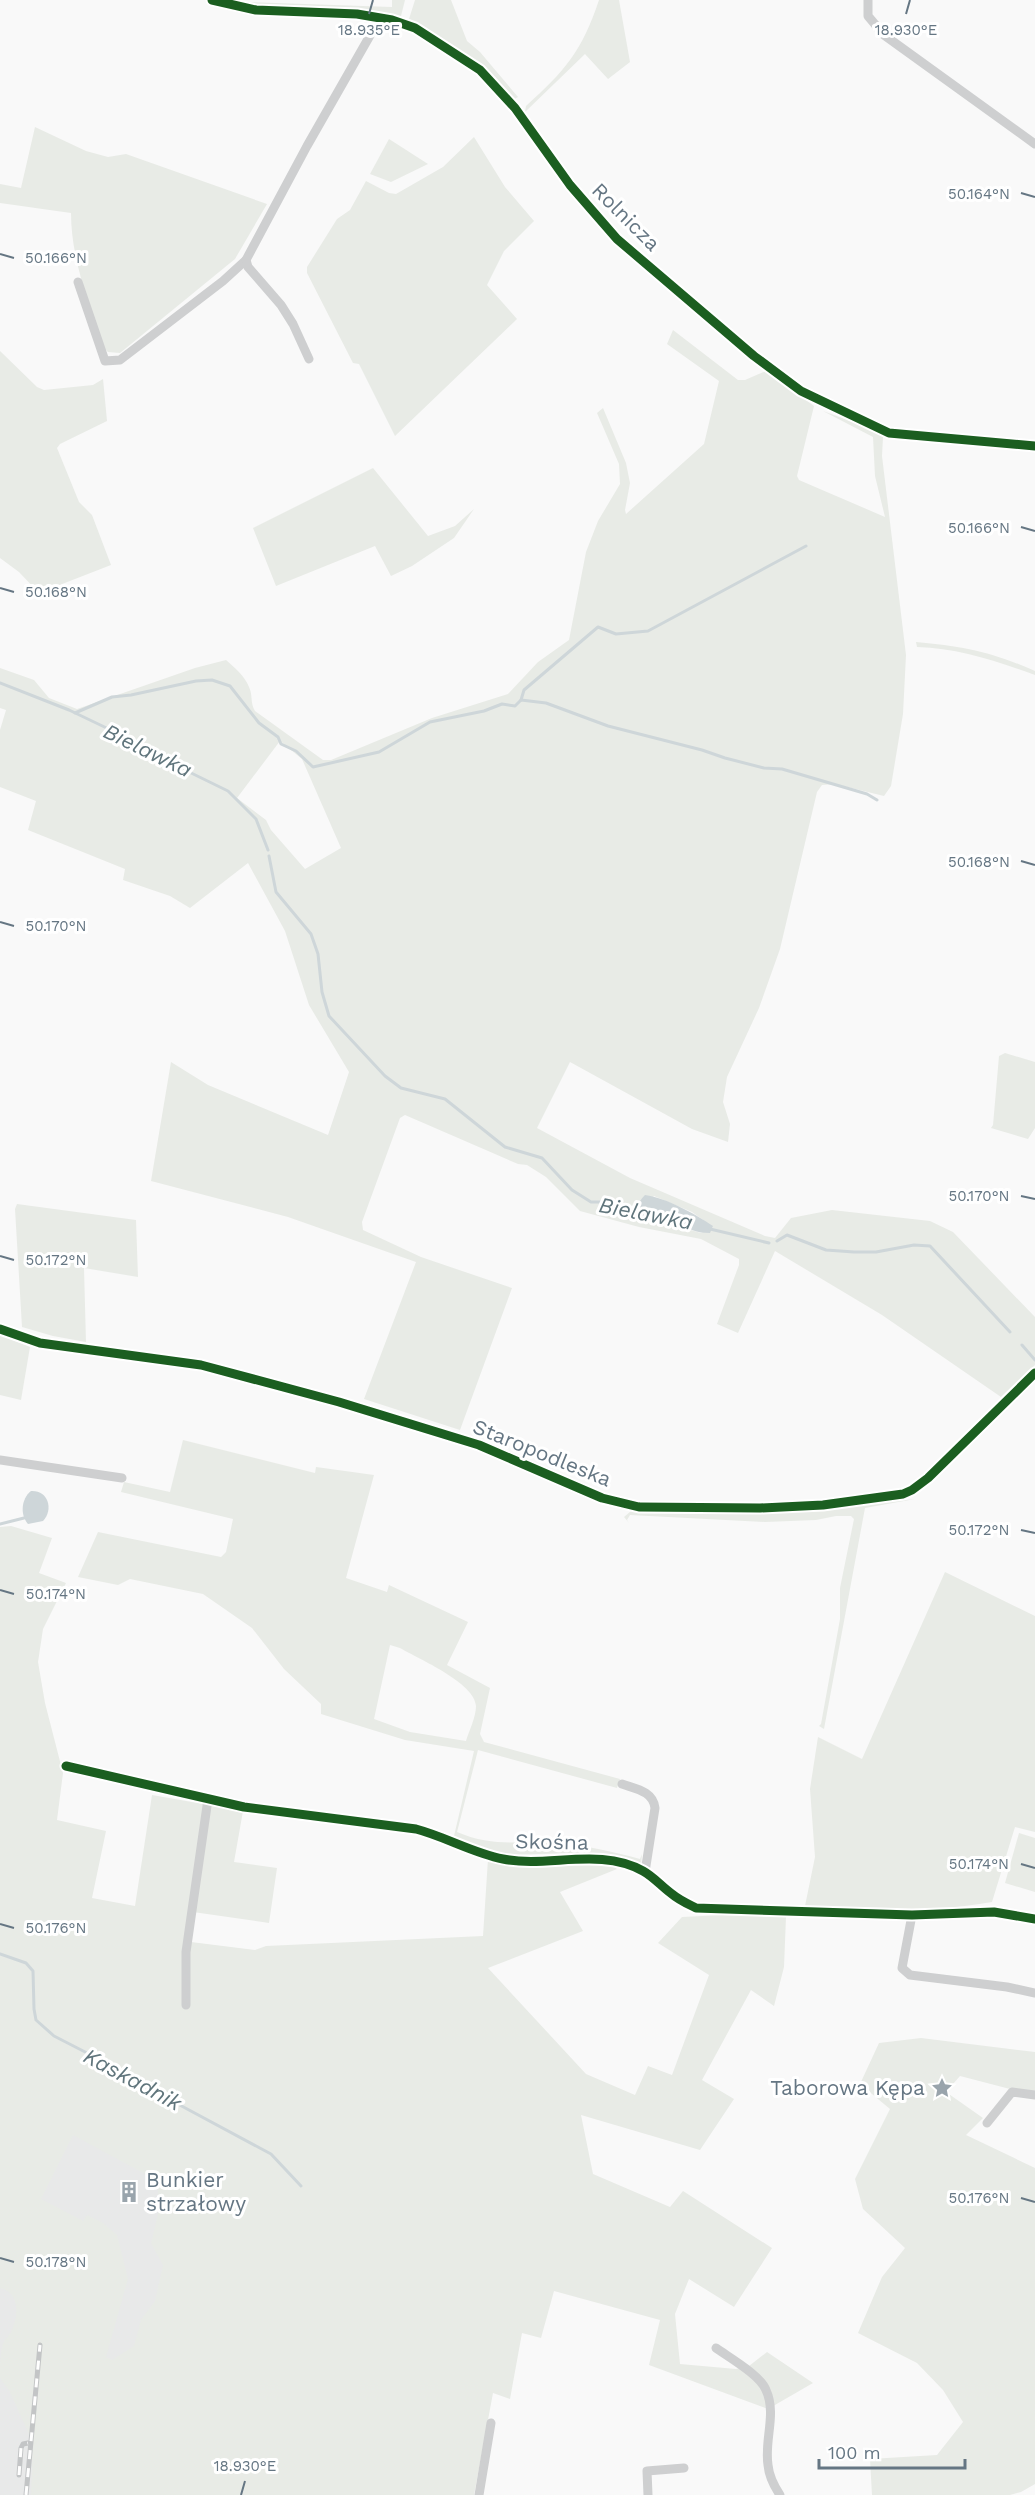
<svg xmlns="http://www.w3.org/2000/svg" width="1035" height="2495" font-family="'Work Sans',sans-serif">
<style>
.built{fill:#e8e9e9}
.green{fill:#e8ebe6;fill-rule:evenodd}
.water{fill:#ced6d9}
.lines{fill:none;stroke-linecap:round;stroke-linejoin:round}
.stream{stroke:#ced6d9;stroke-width:3}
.minor{stroke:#cecfd0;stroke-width:9}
.rail-casing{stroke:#c3c5c6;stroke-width:5}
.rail{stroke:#fff;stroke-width:3;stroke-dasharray:9;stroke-linecap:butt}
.cycleway-casing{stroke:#fff;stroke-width:13}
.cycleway{stroke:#1b5e20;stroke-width:9}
.ticks{fill:none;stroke:#657683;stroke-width:2}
.labels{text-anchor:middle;stroke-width:6;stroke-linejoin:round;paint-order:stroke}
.street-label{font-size:21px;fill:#657683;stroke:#fff}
.poi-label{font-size:21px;fill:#657683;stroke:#fff;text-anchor:end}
.water-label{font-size:22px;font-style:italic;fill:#60757c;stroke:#fff}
.ticks-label{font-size:15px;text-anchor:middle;fill:#657683;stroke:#fff;stroke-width:6;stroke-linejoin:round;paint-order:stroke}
</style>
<rect width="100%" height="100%" fill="#f9f9f9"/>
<path class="built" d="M0,2021l225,109 -93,365h-132z"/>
<g class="green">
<path d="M392,0h13l-4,16 -62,-8 -80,-2 -9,-4 142,5z"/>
<path d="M415,0h36l16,41 13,11 38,45 -5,3c-31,-33 -63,-61 -104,-81z"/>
<path d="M599,0h20l11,62 -22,17 -23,-25 -60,58 1,-6c39,-35 56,-55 73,-106z"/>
<path d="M35,127l51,24 22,6 18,-3 141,50 -32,55 -115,94 -12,-1 -5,-5c-14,-44 -32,-88 -32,-134l-71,-10v-19l21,4z"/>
<path d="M474,137l31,50 29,34 -30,30 -17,34 30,34 -122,117 -36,-72 -6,-1 -46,-90v-6l30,-48 13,-9 16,-29 23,12 7,1 47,-27z"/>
<path d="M389,139l39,25 -37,18 -21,-8z"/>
<path d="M673,330l65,50h7l21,-9 48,35 -17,70 2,4 86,37 -10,-41 -2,-39 -50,-26 57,21 3,5 -1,19 24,199 -3,59 -12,72 -7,10 -49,-12 -13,1 -5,7 -37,157 -21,59 -32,69 -4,25 7,22 -2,18 -36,-13 -122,-67 -33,66 93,50 135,58 10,2 16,-20 41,-8 98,11 23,11 82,85v48l-34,32 -119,-82 -107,-64 -37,82 -21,-9 22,-59v-6l-38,-20 -62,-12 -59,-16 -34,-34 -19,-12 -9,-1 -113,-49 -5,3 -38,104 1,8 58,27 91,31 -52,142 -96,-31 52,-137 -128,-45 -137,-36 20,-119 37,23 120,50 21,-63 -40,-67 -24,-74 -37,-68 -58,45 -20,-12 -47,-16 2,-11 -97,-39 8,-29 -36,-14v-57l6,-20 -6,-2v-40l34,12 15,18 28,11 118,-41 31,-8c8,7 19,16 23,27 4,8 1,16 6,24l68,49h8l101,-42 76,-24 30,-32 31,-22 17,-88 12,-31 22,-37 -1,-20 -22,-51 6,-5 23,55 4,20 -5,27 1,4 78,-70 15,-63 -52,-37zM280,741l22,18 39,89 -36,21 -34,-39 -5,-10 -29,-22zM654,1196l38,16 21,15 -12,6 -17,-5 -4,-8c-10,3 -34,3 -44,0l-1,-9z"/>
<path d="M0,351l37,36 7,3 49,-5 10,-6 4,42 -47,23 -3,4 22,54 13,13 19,50 -72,28 -20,-21 -19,-14z"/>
<path d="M373,468l55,68 27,-10 19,-17 -20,29 -42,28 -21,10 -16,-30 -99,40 -23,-58z"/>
<path d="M916,642c47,4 76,10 119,29v4c-39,-14 -77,-27 -118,-28z"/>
<path d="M1005,1053l30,9v66l-7,11 -37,-11 2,-3 6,-69z"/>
<path d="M17,1204l119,16 2,57 -54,-9 2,74 -33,-6 -31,-9 -7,-118z"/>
<path d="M0,1335l30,12 -9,53 -21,-5z"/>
<path d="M183,1440l132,33 1,-6 58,8 -28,103 41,14 2,-7 79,37 -21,43 43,23 -10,46 4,8 136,37 -3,9 -139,-38 -21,82c35,15 60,9 96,11 30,2 58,8 87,16l2,-5 -1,11 -41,-9 -29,-3 -66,2 -32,-10 -19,-9 20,-85 -69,-11 -84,-26v-10l-37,-35 -32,-41 -49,-34 -73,-15 -12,6 -40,-8 20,-45 123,25 5,-5 7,-33 -112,-27 3,-10 46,10zM390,1645l10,3c19,11 75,35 76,58 0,11 -7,25 -10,35l-56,-9 -36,-13z"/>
<path d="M915,1499l-50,9 -41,221 -5,-3 2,-2 19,-105v-31l14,-69 -3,-3h-15l-20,4 -51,2 -135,-7 -3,5 2,3 -5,-6 7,-6 63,3 101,-2z"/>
<path d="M11,1526l41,12 -13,35 27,10 -23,46 -5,33 7,41 18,70 -6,47 49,11 -14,67 43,8 17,-111 91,16 -9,51 43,6 -8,55 -76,-11 -2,30 64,8 11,-4 217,-10 5,-77 125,7 4,3 -57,23 23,39 -95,37 98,106 49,21 13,-29 24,9 37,-100 -51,-32 24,-26 41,-2 63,2 -2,50 -10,39 -23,-16 -49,90 32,19 -34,51 -119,-35 12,59 77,33 13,-16 89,57 -38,59 -45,-28 -14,35 5,50 56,5 13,-3 18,-14 46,31 -45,26 -119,-44 11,-45 -106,-29 -13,47 -19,-5 -12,66 -17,-6 -19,102h-443l2,-52 -23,-51 -10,-14c0,-11 0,-24 3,-34 1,-4 6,-8 8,-12 8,-15 9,-40 -11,-44v-761zM73,2135l85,46v33l-7,29 12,22 -8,36 -14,19 -7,26 -22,14 -6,-3 22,-78 -11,-44 -14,-12 -16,-8 -4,6 -42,-22z"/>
<path d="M945,1572l90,44v216l-20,-5 -23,75c-62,11 -124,10 -187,4l10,-49 -5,-68 8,-52 44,22z"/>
<path d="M1019,1833l16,5v54l-30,-9z"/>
<path d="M921,2038l114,14v40l-25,-3 -50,-13 -14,16 37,26 -17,17 69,33v316l-14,8 -11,3h-138l-2,-36 67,-4 26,-33 -20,-32 -26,-27 -59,-30 24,-56 23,-29 -42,-39 -8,-30 35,-70 -30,-25 19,-41z"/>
</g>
<g class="water">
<path d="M645,1195c22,3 50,19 68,31l-3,7c-12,0 -24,-3 -30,-13 -10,3 -34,3 -44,1 -1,-11 1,-18 9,-26z"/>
<path d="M31,1491c17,-1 23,18 12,30l-15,3c-8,-9 -7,-25 3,-33z"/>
</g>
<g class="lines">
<g class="stream">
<path d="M0,683l69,27 71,34 43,25 45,22 28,28 12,31"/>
<path d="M521,700l3,-10 74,-63 18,7 32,-3 158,-85"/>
<path d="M75,713l37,-16 19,-2 65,-14 16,-1 18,6 29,37 19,14 3,7 15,7 17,16 66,-15 51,-30 54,-11 18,-7 13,2 6,-6 25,3 62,23 94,24 23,8 39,10 18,1 85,25 10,6"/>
<path d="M269,856l7,36 35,42 7,20 4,38 7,24 56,60 16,12 44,11 60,48 37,11 30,32 19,12h27l19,10"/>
<path d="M710,1229l59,14"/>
<path d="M777,1241l10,-6 39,15 28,2h22l38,-7 16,1 80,86"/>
<path d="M1022,1345l13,15"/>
<path d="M0,1524l24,-6"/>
<path d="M0,1954l26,9 7,8 1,38 2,11 18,16 105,54 17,13 95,51 30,32"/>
</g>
<g class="minor">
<path d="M212,0l44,10 101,4 35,6 23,8 65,42 35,38 55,77 47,54 137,117 47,35 88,42 146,13"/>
<path d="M868,0v16l16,19 151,109"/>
<path d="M78,282l27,79 15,-1 103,-79 23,-21"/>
<path d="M309,359l-16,-35 -12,-19 -33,-38 -2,-7 61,-114 73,-128"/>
<path d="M0,1329l40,14 161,22 138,37 140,43 123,53 37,9 121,1 63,-3 80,-11 9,-4 16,-12 107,-105"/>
<path d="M0,1460l122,18"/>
<path d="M66,1766l178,41 172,22c30,8 57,24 87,30 45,9 97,-12 140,12 11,6 19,16 29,23 7,6 16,10 24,14l216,7 82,-3 41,7"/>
<path d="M622,1784c14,5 31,7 33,24l-10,64"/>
<path d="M912,1915l-10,53 8,7 97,12 28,6"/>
<path d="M186,2005v-53l22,-153"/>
<path d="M987,2123l25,-31 23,3"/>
<path d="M716,2348c14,10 44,27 50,42 11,24 -2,50 2,75 1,11 6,21 12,30"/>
<path d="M479,2495l12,-72"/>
<path d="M648,2495l-1,-24 37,-3"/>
</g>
<defs>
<g id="rail">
<path d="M19,2475l2,-27 2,-4 5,-1"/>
<path d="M26,2495l14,-150"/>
</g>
</defs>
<use href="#rail" class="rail-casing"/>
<use href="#rail" class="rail"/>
<defs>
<g id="cycleway">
<path d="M212,0l44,10 101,4 35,6 23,8 65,42 35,38 55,77 47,54 137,117 47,35 88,42 146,13"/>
<path d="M0,1329l40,14 161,22 138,37 140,43 123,53 37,9 121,1 63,-3 80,-11 9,-4 16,-12 107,-105"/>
<path d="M66,1766l178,41 172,22c30,8 57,24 87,30 45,9 97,-12 140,12 11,6 19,16 29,23 7,6 16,10 24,14l216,7 82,-3 41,7"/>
</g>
</defs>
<use href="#cycleway" class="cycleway-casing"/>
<use href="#cycleway" class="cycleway"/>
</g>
<path class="ticks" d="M369,14l4,-14M906,14l4,-14M1021,193l14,4M0,254l14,4M1021,527l14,4M0,588l14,4M1021,861l14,4M0,922l14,4M1021,1196l14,3M0,1256l14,4M1021,1530l14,3M0,1590l14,4M1021,1864l14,4M0,1924l14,4M1021,2198l14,4M0,2258l14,4M241,2495l4,-14"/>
<defs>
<symbol id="sight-bare" viewBox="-9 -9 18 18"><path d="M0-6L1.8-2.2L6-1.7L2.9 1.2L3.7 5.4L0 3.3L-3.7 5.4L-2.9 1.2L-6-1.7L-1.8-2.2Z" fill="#99a4ac" stroke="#fff" stroke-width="2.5" paint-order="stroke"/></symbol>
<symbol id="building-bare" viewBox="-9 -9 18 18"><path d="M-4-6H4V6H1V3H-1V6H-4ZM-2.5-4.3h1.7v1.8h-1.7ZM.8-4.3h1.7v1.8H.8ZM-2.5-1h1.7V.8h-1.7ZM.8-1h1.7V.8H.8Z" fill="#99a4ac" stroke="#fff" stroke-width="2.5" paint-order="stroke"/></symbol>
</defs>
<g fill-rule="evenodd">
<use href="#sight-bare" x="927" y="2073" width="30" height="30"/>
<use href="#building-bare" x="114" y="2177" width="30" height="30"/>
</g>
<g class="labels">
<g class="street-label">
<text transform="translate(626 217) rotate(45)" y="7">Rolnicza</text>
<text transform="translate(542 1453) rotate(22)" y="7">Staropodleska</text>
<text transform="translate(552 1842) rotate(1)" y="7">Skośna</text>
</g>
<g class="poi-label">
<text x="925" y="2095">Taborowa Kępa</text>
<text x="146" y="2187" text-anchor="start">Bunkier<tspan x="146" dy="24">strzałowy</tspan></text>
</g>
<g class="water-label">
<text transform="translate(148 750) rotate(26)" y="8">Bielawka</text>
<text transform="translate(646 1213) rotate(11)" y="8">Bielawka</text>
<text transform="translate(133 2079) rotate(28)" y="8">Kaskadnik</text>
</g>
</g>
<g class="ticks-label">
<text x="369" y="35">18.935°E</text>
<text x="906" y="35">18.930°E</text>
<text x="979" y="199">50.164°N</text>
<text x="56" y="263">50.166°N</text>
<text x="979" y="533">50.166°N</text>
<text x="56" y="597">50.168°N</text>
<text x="979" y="867">50.168°N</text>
<text x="56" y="931">50.170°N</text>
<text x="979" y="1201">50.170°N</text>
<text x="56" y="1265">50.172°N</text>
<text x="979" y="1535">50.172°N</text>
<text x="56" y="1599">50.174°N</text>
<text x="979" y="1869">50.174°N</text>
<text x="56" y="1933">50.176°N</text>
<text x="979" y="2203">50.176°N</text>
<text x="56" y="2267">50.178°N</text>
<text x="245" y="2471">18.930°E</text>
</g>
<path d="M819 2459v9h146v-9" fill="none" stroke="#657683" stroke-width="3"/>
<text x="828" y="2459" font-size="18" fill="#657683" stroke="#ffffff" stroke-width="4.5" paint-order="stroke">100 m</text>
</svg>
